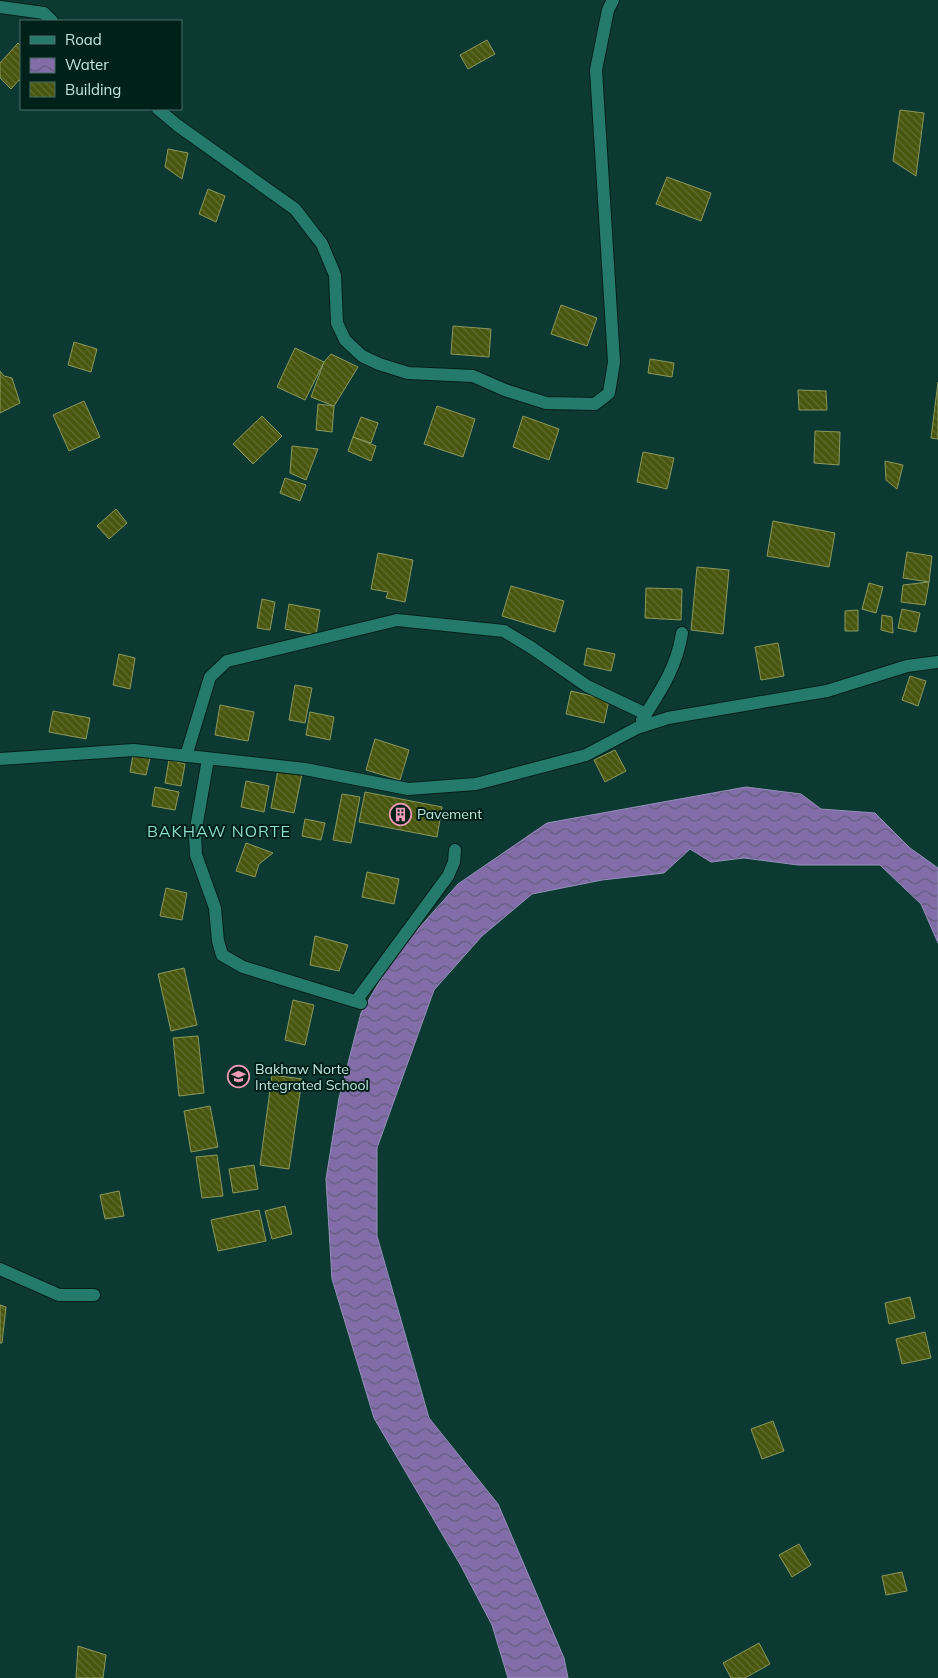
<svg xmlns="http://www.w3.org/2000/svg" width="938" height="1678" font-family="Mulish,sans-serif">
<style>
.water{fill:url(#water-waves);stroke:#9491b9}
.building{fill:url(#building-back-hatch);stroke:#8b985c}
.lines{fill:none;stroke-linecap:round;stroke-linejoin:round}
.minor-casing{stroke:#051f1a;stroke-width:14}
.minor{stroke:#247b6c;stroke-width:12}
.labels{text-anchor:middle;stroke-width:4;stroke-linejoin:round;paint-order:stroke}
.poi-label{font-size:14px;fill:#bfe6dd;stroke:#00201a;text-anchor:start}
.quarter-label{font-size:16px;letter-spacing:1px;fill:#8bddcc;stroke:#00201a}
</style>
<defs>
<pattern id="water-waves" width="16" height="10" patternUnits="userSpaceOnUse" patternTransform="scale(1.25)"><rect width="16" height="10" fill="#826da9"/><path d="M0 5q4-4 8 0t8 0" fill="none" stroke="#655d80"/></pattern>
<pattern id="building-back-hatch" width="6" height="6" patternUnits="userSpaceOnUse" patternTransform="scale(1.25)"><rect width="6" height="6" fill="#49560e"/><path d="M-1 5l2 2M0 0l6 6M5-1l2 2" fill="none" stroke="#616e31"/></pattern>
</defs>
<rect width="100%" height="100%" fill="#0c3a33"/>
<path class="water" d="M746,787l55,7 20,15 54,4 35,35 28,20v75l-17,-39 -41,-39h-82l-54,-7 -33,4 -21,-13 -26,24 -62,7 -70,14 -50,42 -48,54 -57,158v88l52,182 69,86 66,154 4,20h-60l-16,-53 -31,-59 -87,-148 -42,-139 -6,-100 13,-81 22,-85 34,-58 63,-71 89,-61z"/>
<g class="building">
<path d="M487,40l8,14 -27,15 -8,-14z"/>
<path d="M18,43l3,3v36l-2,-2 -8,9 -11,-11v-15z"/>
<path d="M900,110l24,3 -8,63 -23,-15z"/>
<path d="M168,149l20,4 -6,26 -17,-12z"/>
<path d="M667,177l44,16 -10,28 -45,-17z"/>
<path d="M208,189l17,7 -9,26 -17,-8z"/>
<path d="M561,305l36,13 -10,28 -36,-12z"/>
<path d="M453,326l38,3 -2,28 -38,-3z"/>
<path d="M74,342l23,7 -6,23 -23,-7z"/>
<path d="M295,348l29,14 -19,38 -28,-13z"/>
<path d="M331,354l27,13 -24,39 -23,-9 13,-35z"/>
<path d="M650,359l24,4 -2,14 -24,-4z"/>
<path d="M0,371l4,5 8,2 8,25 -20,10z"/>
<path d="M938,382v57l-7,-1z"/>
<path d="M798,390l28,1 1,19h-28z"/>
<path d="M84,401l16,36 -31,14 -16,-36z"/>
<path d="M318,404l16,2 -2,26 -16,-2z"/>
<path d="M437,406l38,13 -12,38 -39,-13z"/>
<path d="M262,416l20,20 -29,28 -20,-20z"/>
<path d="M523,416l36,13 -10,31 -36,-13z"/>
<path d="M361,417l17,6 -7,20 -18,-6z"/>
<path d="M815,431l25,1 -1,33 -25,-2z"/>
<path d="M353,437l23,9 -5,15 -23,-10z"/>
<path d="M292,446l26,3 -12,31 -16,-7z"/>
<path d="M643,452l31,6 -7,31 -30,-7z"/>
<path d="M885,461l18,4 -6,24 -11,-9z"/>
<path d="M285,478l21,7 -6,16 -20,-8z"/>
<path d="M116,509l11,14 -18,16 -12,-13z"/>
<path d="M773,521l62,12 -6,34 -62,-11z"/>
<path d="M907,552l25,4 -3,26 -26,-4z"/>
<path d="M378,553l35,7 -8,42 -19,-4 2,-6 -17,-3z"/>
<path d="M697,567l32,3 -6,64 -32,-4z"/>
<path d="M929,582l-4,23 -24,-3 2,-17z"/>
<path d="M869,583l14,4 -7,26 -14,-4z"/>
<path d="M511,586l53,15 -9,31 -53,-16z"/>
<path d="M646,588l36,1 -1,31 -36,-2z"/>
<path d="M262,599l13,3 -5,28 -13,-2z"/>
<path d="M289,604l31,6 -4,25 -31,-6z"/>
<path d="M902,609l18,4 -4,19 -18,-4z"/>
<path d="M858,610v21h-13v-20z"/>
<path d="M882,615l10,2 1,16 -12,-3z"/>
<path d="M778,643l6,33 -23,4 -6,-33z"/>
<path d="M587,648l28,6 -4,17 -27,-6z"/>
<path d="M119,654l16,4 -5,31 -17,-4z"/>
<path d="M910,676l16,5 -8,25 -16,-6z"/>
<path d="M295,685l17,3 -7,35 -16,-3z"/>
<path d="M571,691l38,9 -5,23 -38,-9z"/>
<path d="M220,705l34,7 -6,29 -33,-6z"/>
<path d="M53,711l37,7 -4,21 -37,-7z"/>
<path d="M310,712l24,5 -4,23 -24,-5z"/>
<path d="M375,739l34,11 -9,30 -34,-10z"/>
<path d="M615,750l11,21 -21,11 -11,-22z"/>
<path d="M133,755l17,3 -4,17 -16,-3z"/>
<path d="M169,760l16,4 -4,22 -16,-3z"/>
<path d="M278,770l24,4 -8,39 -23,-5z"/>
<path d="M246,781l23,5 -5,26 -23,-5z"/>
<path d="M155,787l24,5 -4,18 -23,-4z"/>
<path d="M365,792l77,15 -5,30 -78,-15z"/>
<path d="M342,794l18,3 -9,46 -18,-3z"/>
<path d="M305,819l20,4 -4,17 -19,-4z"/>
<path d="M246,843l27,10 -14,11 -4,13 -19,-6z"/>
<path d="M367,872l32,7 -5,25 -32,-7z"/>
<path d="M166,888l21,5 -5,27 -22,-4z"/>
<path d="M315,936l33,9 -9,26 -29,-6z"/>
<path d="M184,968l13,57 -26,6 -13,-57z"/>
<path d="M293,1000l21,5 -9,40 -20,-5z"/>
<path d="M198,1036l6,57 -25,3 -6,-58z"/>
<path d="M272,1075l30,4 -13,90 -29,-4z"/>
<path d="M210,1106l8,41 -27,5 -7,-41z"/>
<path d="M217,1155l6,41 -21,2 -6,-41z"/>
<path d="M254,1165l4,24 -25,4 -4,-24z"/>
<path d="M119,1191l5,25 -19,3 -5,-24z"/>
<path d="M285,1206l7,28 -20,5 -7,-28z"/>
<path d="M259,1210l7,31 -48,10 -7,-31z"/>
<path d="M910,1297l5,21 -26,6 -4,-21z"/>
<path d="M0,1305l6,2 -4,36h-2z"/>
<path d="M925,1332l6,26 -29,6 -6,-25z"/>
<path d="M773,1421l11,30 -22,8 -11,-30z"/>
<path d="M799,1544l12,21 -19,12 -13,-22z"/>
<path d="M902,1572l5,19 -21,4 -4,-19z"/>
<path d="M759,1643l11,21 -25,14h-14l-8,-15z"/>
<path d="M78,1646l28,9 -3,23h-27z"/>
</g>
<g class="lines">
<defs>
<g id="minor">
<path d="M0,7l44,6 8,8"/>
<path d="M158,109l19,16 118,84 27,35 13,31 2,48 8,17 17,16 17,8 29,9 65,3 32,14 41,13 49,1 14,-11 5,-31 -18,-292 12,-60 5,-10"/>
<path d="M642,720c18,-28 35,-53 40,-87"/>
<path d="M186,756l24,-79 17,-16 170,-41 107,11 28,17 55,38 59,28"/>
<path d="M0,759l134,-9 171,19 103,20 68,-5 110,-29 51,-27 31,-10 159,-27 80,-25 31,-4"/>
<path d="M208,759l-13,75 1,21 19,53 3,33 4,14 21,12 118,36"/>
<path d="M356,1001l92,-125 6,-14 1,-12"/>
<path d="M0,1269l59,26h35"/>
</g>
</defs>
<use href="#minor" class="minor-casing"/>
<use href="#minor" class="minor"/>
</g>
<defs>
<symbol id="building-ring" viewBox="-11 -11 22 22"><circle r="9.5" fill="#00201a" stroke="#f09ab5" stroke-width="1.5"/><path d="M-4-6H4V6H1V3H-1V6H-4ZM-2.5-4.3h1.7v1.8h-1.7ZM.8-4.3h1.7v1.8H.8ZM-2.5-1h1.7V.8h-1.7ZM.8-1h1.7V.8H.8Z" fill="#f09ab5"/></symbol>
<symbol id="school-ring" viewBox="-11 -11 22 22"><circle r="9.5" fill="#00201a" stroke="#f09ab5" stroke-width="1.5"/><path d="M0-5L7-2L0 1L-7-2ZM-4 1L0 2.5L4 1V4Q0 6-4 4Z" fill="#f09ab5"/></symbol>
</defs>
<g fill-rule="evenodd">
<use href="#building-ring" x="388" y="802" width="25" height="25"/>
<use href="#school-ring" x="226" y="1064" width="25" height="25"/>
</g>
<g class="labels">
<g class="poi-label">
<text x="417" y="819">Pavement</text>
<text x="255" y="1074">Bakhaw Norte<tspan x="255" dy="16">Integrated School</tspan></text>
</g>
<g class="quarter-label">
<text x="219" y="837">BAKHAW NORTE</text>
</g>
</g>
<rect x="20" y="20" width="162" height="90" fill="#00201a" stroke="#4c6f68"/>
<rect x="30" y="36" width="25" height="8" fill="#247b6c" stroke="#4c6f68"/>
<text x="65" y="45" font-size="15" fill="#bfe6dd">Road</text>
<rect x="30" y="58" width="25" height="15" fill="url(#water-waves)" stroke="#4c6f68"/>
<text x="65" y="70" font-size="15" fill="#bfe6dd">Water</text>
<rect x="30" y="82" width="25" height="15" fill="url(#building-back-hatch)" stroke="#4c6f68"/>
<text x="65" y="95" font-size="15" fill="#bfe6dd">Building</text>
</svg>
